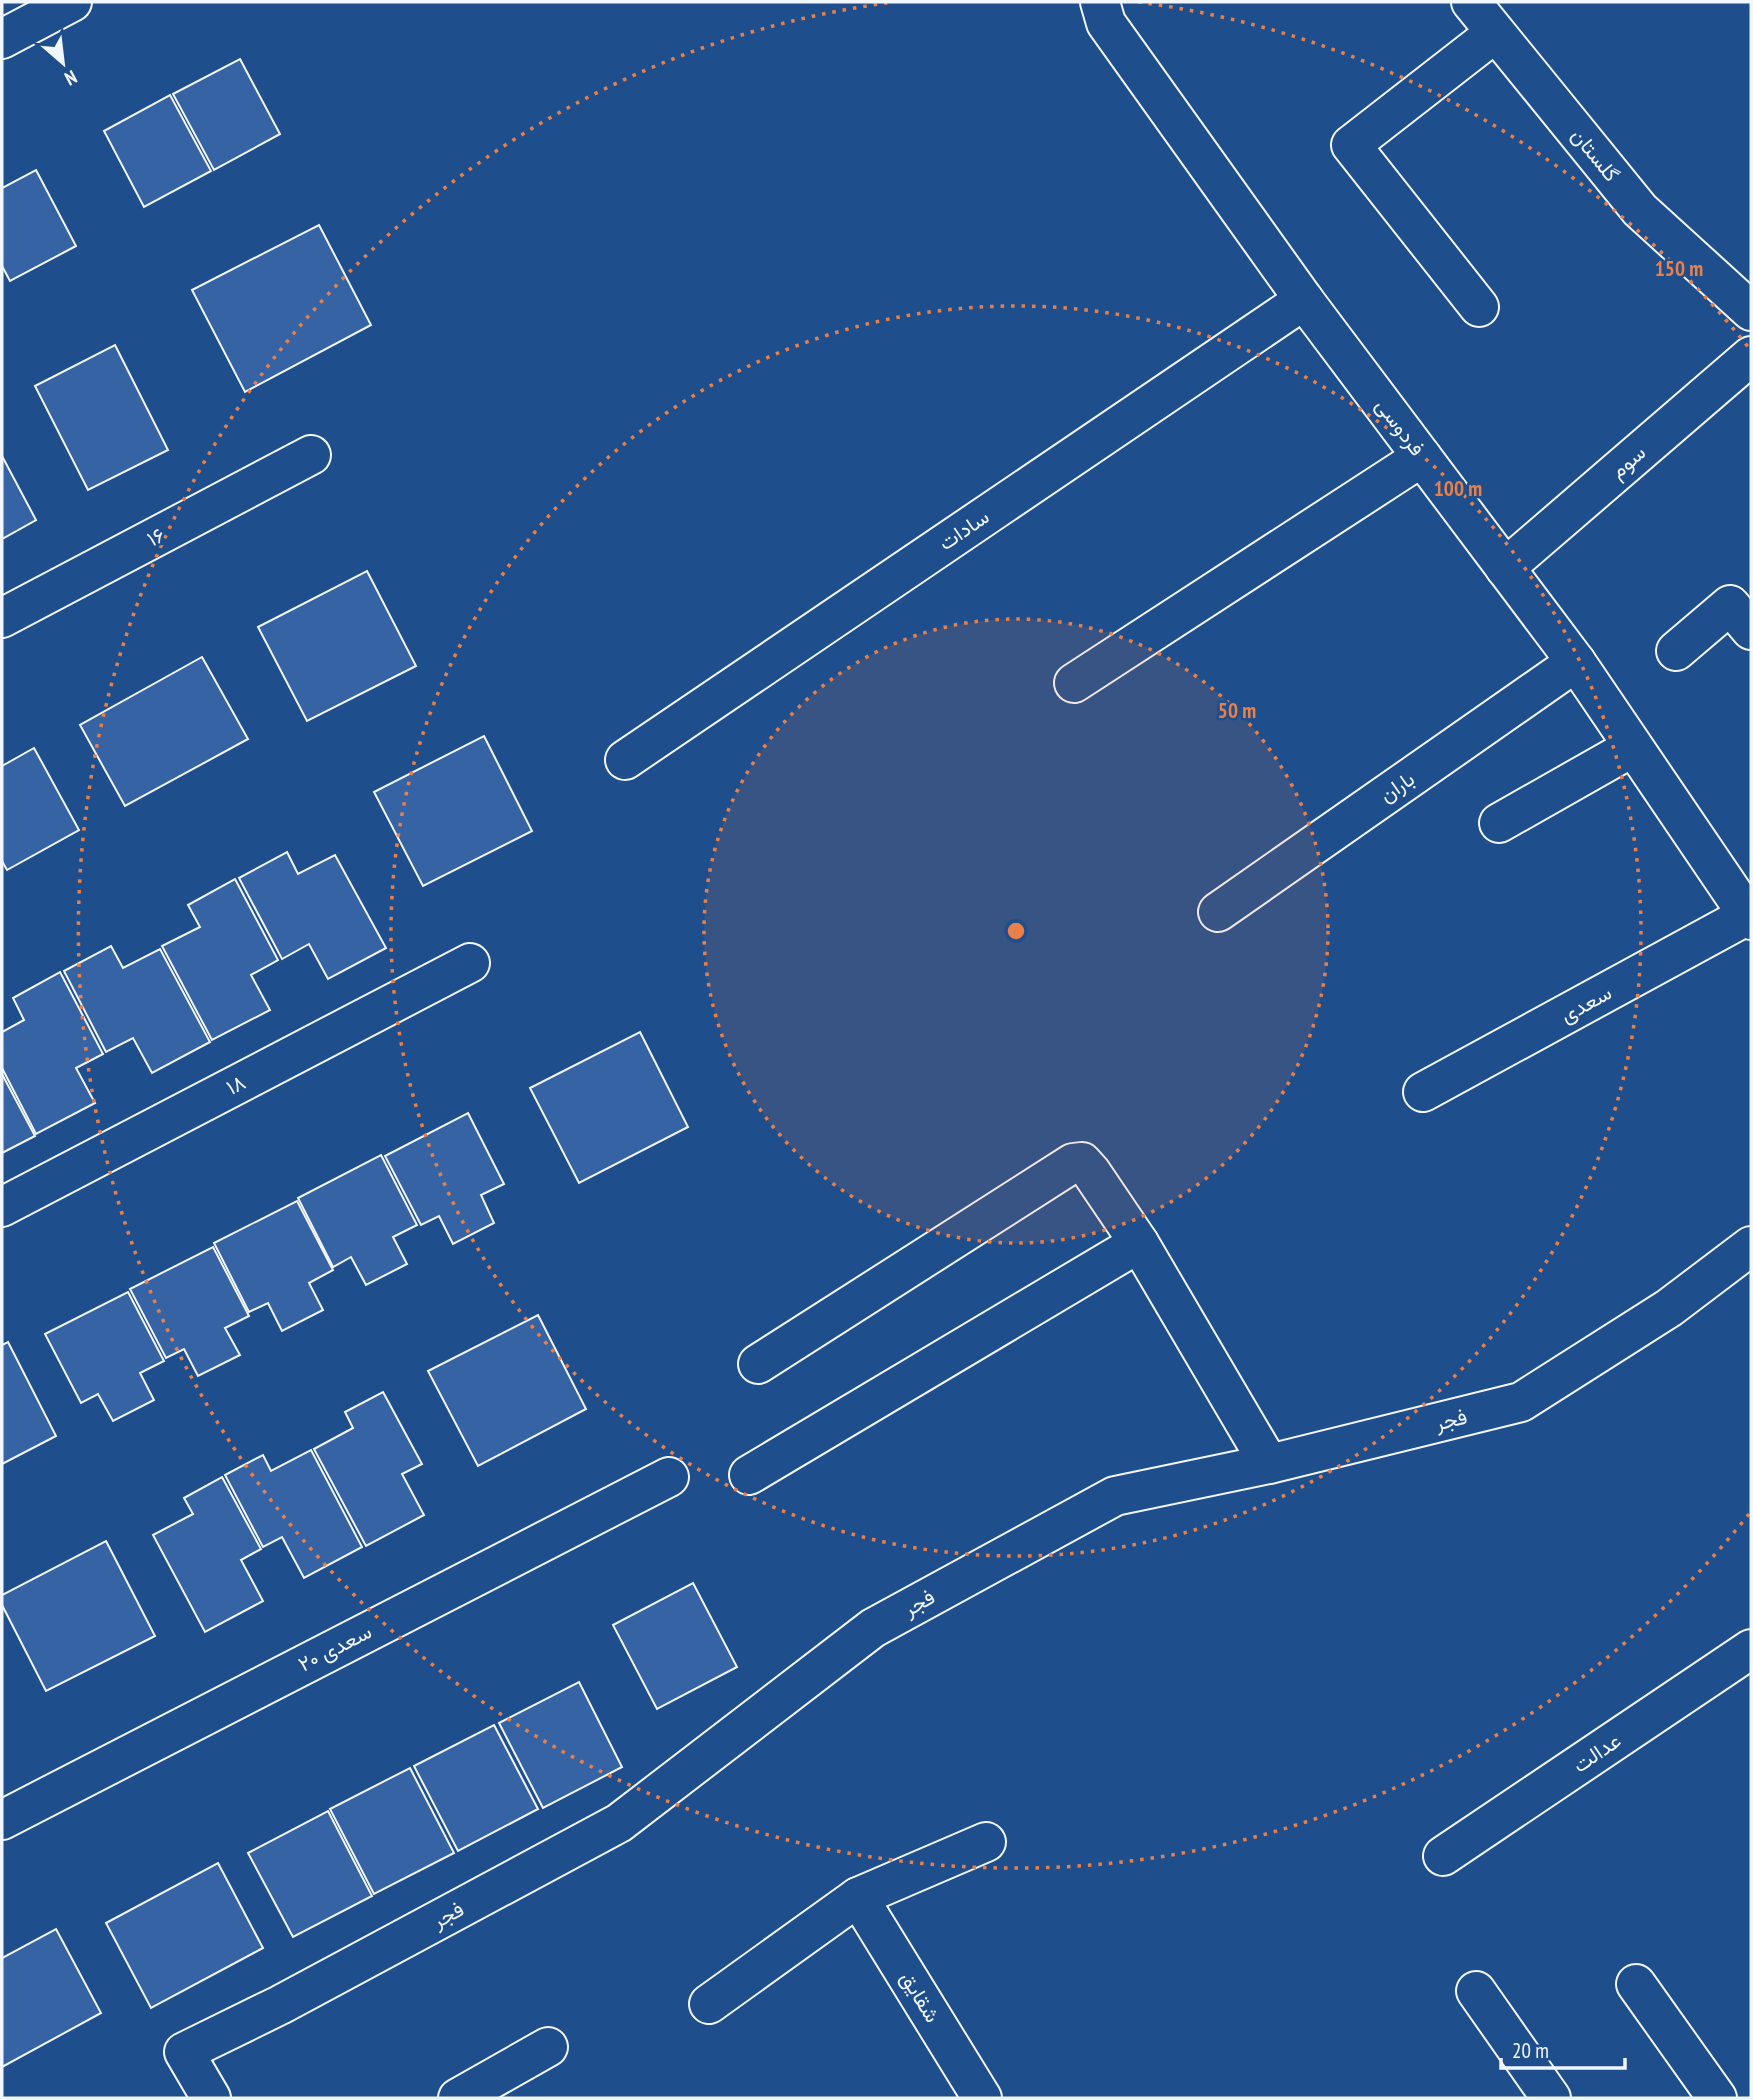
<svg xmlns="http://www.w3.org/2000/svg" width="1753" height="2100" font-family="'PT Sans Narrow',Vazirmatn,sans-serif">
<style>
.building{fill:#3563a3;stroke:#f2f6ff;stroke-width:2}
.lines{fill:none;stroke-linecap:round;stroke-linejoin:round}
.minor-casing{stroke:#f2f6ff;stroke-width:42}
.minor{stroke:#1f4e8c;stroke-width:38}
.ring{fill:none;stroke:#ea8049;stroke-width:3.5;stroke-dasharray:3.5 7}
.labels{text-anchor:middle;stroke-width:5;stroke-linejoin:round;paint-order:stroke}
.street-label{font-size:21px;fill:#f2f6ff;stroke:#1f4e8c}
.centre{fill:#ea8049;stroke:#1f4e8c;stroke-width:3.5}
.ring-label{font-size:21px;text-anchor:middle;font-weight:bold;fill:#ea8049;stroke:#1f4e8c;stroke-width:5;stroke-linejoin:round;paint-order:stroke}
</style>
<rect width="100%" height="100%" fill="#1f4e8c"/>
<g class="building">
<path d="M240,59l40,75 -66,36 -41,-76z"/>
<path d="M170,95l41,76 -67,36 -40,-76z"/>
<path d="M36,170l40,76 -66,35 -8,-15v-78z"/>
<path d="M319,225l52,100 -126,67 -53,-102z"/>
<path d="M115,345l53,105 -80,40 -53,-104z"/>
<path d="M2,456l34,64 -34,19z"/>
<path d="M367,571l49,95 -109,55 -49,-94z"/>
<path d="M202,657l46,82 -123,67 -45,-81z"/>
<path d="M484,736l48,95 -109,55 -49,-94z"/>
<path d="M34,748l45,82 -72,40 -5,-9v-95z"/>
<path d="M287,852l11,22 37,-19 51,93 -58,31 -19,-35 -27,15 -43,-81z"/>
<path d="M235,879l43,81 -27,15 19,35 -58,30 -50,-94 38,-19 -12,-22z"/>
<path d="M111,946l12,22 37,-19 50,93 -58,31 -19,-35 -27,14 -42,-81z"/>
<path d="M60,972l43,82 -27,14 19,35 -59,31 -34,-66v-36l22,-12 -11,-22z"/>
<path d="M640,1032l48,95 -109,56 -49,-95z"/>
<path d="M2,1074l33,62 -33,17z"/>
<path d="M468,1113l36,71 -23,11 13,28 -41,21 -14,-28 -18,9 -36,-69z"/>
<path d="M381,1155l36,70 -24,12 14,27 -41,21 -15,-28 -18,10 -35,-69z"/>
<path d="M297,1201l36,69 -24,13 14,27 -41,21 -14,-28 -19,9 -35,-69z"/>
<path d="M213,1247l36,69 -24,12 15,27 -42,21 -14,-27 -18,9 -36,-69z"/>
<path d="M128,1292l36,69 -24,12 14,27 -41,21 -15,-27 -17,9 -36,-69z"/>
<path d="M538,1315l48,94 -108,57 -50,-95z"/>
<path d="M8,1342l48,94 -54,28v-119z"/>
<path d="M383,1392l39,72 -20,10 22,41 -58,31 -52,-97 39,-21 -8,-16z"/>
<path d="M311,1450l51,97 -58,31 -22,-41 -19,10 -38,-72 38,-20 8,16z"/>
<path d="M222,1477l39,72 -20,11 22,41 -58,31 -52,-97 40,-21 -9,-16z"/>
<path d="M106,1541l49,95 -109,55 -44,-86v-10z"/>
<path d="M693,1583l44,84 -80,42 -44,-84z"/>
<path d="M579,1682l43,85 -79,41 -44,-85z"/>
<path d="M494,1725l44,84 -80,42 -44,-85z"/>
<path d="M410,1768l44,85 -80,41 -44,-85z"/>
<path d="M328,1811l44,85 -79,41 -45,-84z"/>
<path d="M218,1863l45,85 -112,60 -45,-85z"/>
<path d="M56,1929l45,84 -99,54v-109z"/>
</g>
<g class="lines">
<defs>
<g id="minor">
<path d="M1100,2l6,21 198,277 272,362 175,258"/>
<path d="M1471,2l169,208 111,101"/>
<path d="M2,39l70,-37"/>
<path d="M1479,307l-128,-162 144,-112"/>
<path d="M1505,568l246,-212"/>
<path d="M2,618l309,-163"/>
<path d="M1676,651l54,-46 21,25"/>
<path d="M1074,683l348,-226"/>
<path d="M625,760l679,-460"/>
<path d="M1499,823l134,-76"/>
<path d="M1218,912l358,-250"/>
<path d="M1423,1092l325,-177"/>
<path d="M2,1207l468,-244"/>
<path d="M758,1364l315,-201 9,-1 9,10 48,71 130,221"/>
<path d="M749,1475l390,-232"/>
<path d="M2,1820l667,-343"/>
<path d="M1443,1856l308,-207"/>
<path d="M858,1897l124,201"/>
<path d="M1636,1984l81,114"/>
<path d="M1476,1991l75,107"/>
<path d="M709,2004l149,-107 128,-55"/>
<path d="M211,2098l-27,-46 96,-47 339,-182 254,-195 242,-132 154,-32 252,-62 148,-94 82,-62"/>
<path d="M458,2098l90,-51"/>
</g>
</defs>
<use href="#minor" class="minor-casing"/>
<use href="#minor" class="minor"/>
</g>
<circle cx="1016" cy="931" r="312" fill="#ea8049" fill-opacity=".12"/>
<g class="ring">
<circle cx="1016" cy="931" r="312"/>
<circle cx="1016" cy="931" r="625"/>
<path d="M1749 1514A937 937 0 1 1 894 2M1138 2A937 937 0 0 1 1749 348"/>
</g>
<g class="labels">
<g class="street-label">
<text transform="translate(1595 155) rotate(51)" y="7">گلستان</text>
<text transform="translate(1400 427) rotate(53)" y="7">فردوسی</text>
<text transform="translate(1628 462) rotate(-41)" y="7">سوم</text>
<text transform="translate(964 530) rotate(-34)" y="7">سادات</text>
<text transform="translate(156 537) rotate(-28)" y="7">۱۶</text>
<text transform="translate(1397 787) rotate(-35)" y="7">باران</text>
<text transform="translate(1586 1004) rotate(-29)" y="7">سعدی</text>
<text transform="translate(236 1085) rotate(-27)" y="7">۱۸</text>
<text transform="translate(1451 1420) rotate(-14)" y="7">فجر</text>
<text transform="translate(919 1603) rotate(-29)" y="7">فجر</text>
<text transform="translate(335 1648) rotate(-27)" y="7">سعدی ۲۰</text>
<text transform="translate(1597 1753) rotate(-34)" y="7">عدالت</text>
<text transform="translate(448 1915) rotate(-28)" y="7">فجر</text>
<text transform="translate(920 1997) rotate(59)" y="7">شقایق</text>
</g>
</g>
<circle cx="1016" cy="931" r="10" class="centre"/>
<g class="ring-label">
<text x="1679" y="276">150 m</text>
<text x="1458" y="496">100 m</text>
<text x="1237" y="718">50 m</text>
</g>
<rect width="1753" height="2100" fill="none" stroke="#f2f6ff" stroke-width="7"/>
<g transform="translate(63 63) rotate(152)" stroke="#1f4e8c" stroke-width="5" paint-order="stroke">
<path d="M0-5L12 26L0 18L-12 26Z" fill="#f2f6ff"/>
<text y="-10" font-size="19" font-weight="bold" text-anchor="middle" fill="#f2f6ff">N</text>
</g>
<path d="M1501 2058v10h124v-10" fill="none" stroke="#f2f6ff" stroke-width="3.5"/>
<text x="1512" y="2058" font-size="21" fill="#f2f6ff" stroke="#1f4e8c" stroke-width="5" paint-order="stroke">20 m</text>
</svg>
